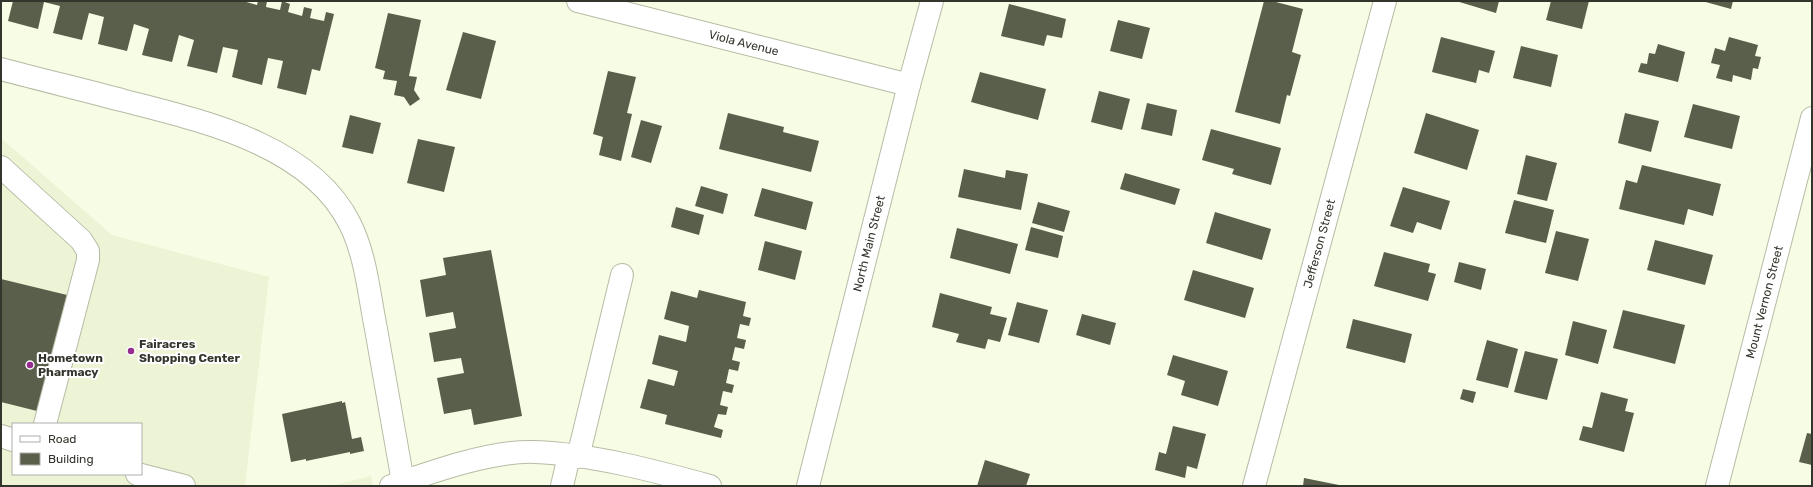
<svg xmlns="http://www.w3.org/2000/svg" width="1813" height="487" font-family="Rubik,sans-serif">
<style>
.built{fill:#ecf4d5;fill-rule:evenodd}
.building{fill:#595f4a}
.lines{fill:none;stroke-linecap:round;stroke-linejoin:round}
.minor-casing{stroke:#b5bca5;stroke-width:24}
.minor{stroke:#fff;stroke-width:22}
.poi-dot{fill:#952d91;stroke:#fff;stroke-width:1.5}
.labels{text-anchor:middle;stroke-width:4;stroke-linejoin:round;paint-order:stroke}
.street-label{font-size:12px;fill:#34362d;stroke:#fff}
.poi-label{font-size:12px;font-weight:bold;fill:#34362d;stroke:#fff;text-anchor:start}
</style>
<rect width="100%" height="100%" fill="#f7fde5"/>
<g class="built">
<path d="M1,138l111,97 157,42 -24,209h-244zM13,424h128v50h-128z"/>
<path d="M371,476l2,10h-42z"/>
</g>
<g class="building">
<path d="M13,1h230l14,4 1,-4h9l-1,6 14,3 2,-9 8,3 -2,8 14,4 2,-9 8,2 -2,9 14,3 2,-9 8,2 -14,57 -8,-2 -6,26 -29,-7 6,-27 -15,-3 -6,27 -30,-8 6,-27 -15,-3 -6,26 -30,-7 7,-26 -15,-5 -7,27 -30,-7 7,-26 -15,-5 -7,27 -29,-7 6,-27 -15,-4 -7,27 -29,-7 7,-27 -16,-4 -6,27 -30,-8z"/>
<path d="M1264,1h8l31,8 -11,43 9,3 -11,41 -3,-1 -7,29 -45,-12z"/>
<path d="M1456,1h43l-3,12z"/>
<path d="M1551,1h38l-7,28 -36,-9z"/>
<path d="M1702,1h31l-2,8z"/>
<path d="M1009,4l57,15 -4,19 -15,-3 -3,11 -43,-10z"/>
<path d="M388,13l33,7 -12,56 8,1 -3,13 6,9 -10,7 -6,-9 -10,-2 3,-14 -14,-2 2,-8 -10,-3z"/>
<path d="M1118,20l32,8 -8,31 -32,-8z"/>
<path d="M463,32l33,9 -15,58 -35,-9z"/>
<path d="M1441,37l54,14 -6,22 -10,-3 -3,13 -44,-11z"/>
<path d="M1729,37l29,8 -3,11 6,1 -3,12 -5,-1 -2,12 -18,-5 -1,7 -16,-4 4,-13 -9,-2 4,-15 10,3z"/>
<path d="M1658,44l27,8 -7,30 -40,-10 3,-9 6,1 2,-11 6,1z"/>
<path d="M1521,46l37,9 -7,32 -38,-9z"/>
<path d="M608,71l28,6 -9,36 5,1 -11,47 -22,-6 4,-18 -10,-3z"/>
<path d="M980,72l66,17 -8,31 -67,-18z"/>
<path d="M1099,91l31,8 -8,31 -31,-8z"/>
<path d="M1147,103l30,7 -5,26 -31,-7z"/>
<path d="M1693,104l47,12 -8,33 -48,-12z"/>
<path d="M728,113l56,14 -1,5 36,9 -8,31 -92,-23z"/>
<path d="M1426,113l53,17 -12,40 -53,-17z"/>
<path d="M1625,113l34,8 -8,31 -33,-9z"/>
<path d="M350,115l31,8 -8,31 -31,-7z"/>
<path d="M641,120l21,6 -11,37 -20,-6z"/>
<path d="M1211,129l70,19 -10,37 -39,-11 2,-5 -32,-9z"/>
<path d="M418,139l37,8 -11,45 -37,-9z"/>
<path d="M1526,155l31,8 -10,38 -30,-7z"/>
<path d="M1642,165l79,19 -8,32 -25,-7 -4,16 -65,-16 7,-29 11,3z"/>
<path d="M964,169l41,9 1,-8 22,4 -7,36 -63,-13z"/>
<path d="M1125,173l55,16 -5,16 -55,-16z"/>
<path d="M701,186l27,8 -5,20 -28,-8z"/>
<path d="M1403,187l47,14 -9,29 -24,-8 -4,11 -23,-7z"/>
<path d="M762,188l51,14 -7,28 -52,-14z"/>
<path d="M1514,200l40,10 -8,33 -41,-10z"/>
<path d="M1038,202l32,9 -6,21 -32,-9z"/>
<path d="M676,207l28,8 -5,20 -28,-8z"/>
<path d="M1215,212l56,17 -9,31 -56,-17z"/>
<path d="M1031,227l32,9 -5,22 -33,-8z"/>
<path d="M957,228l61,16 -8,30 -60,-16z"/>
<path d="M1556,231l33,8 -11,42 -33,-8z"/>
<path d="M1655,240l58,15 -8,30 -58,-15z"/>
<path d="M765,241l37,10 -7,29 -37,-10z"/>
<path d="M491,250l31,166 -48,9 -3,-16 -27,5 -7,-36 27,-5 -3,-15 -27,4 -5,-29 27,-5 -3,-16 -27,5 -6,-37 26,-5 -3,-17z"/>
<path d="M1384,252l46,12 -2,8 8,2 -8,27 -54,-15z"/>
<path d="M1459,262l27,7 -5,21 -27,-8z"/>
<path d="M1193,270l61,18 -9,30 -61,-18z"/>
<path d="M1,279l66,16 -30,116 -36,-9z"/>
<path d="M699,290l47,12 -3,14 8,2 -2,8 -9,-2 -3,14 9,2 -2,9 -9,-2 -3,13 8,2 -2,9 -9,-2 -3,14 8,2 -2,8 -9,-2 -3,14 8,2 -2,8 -8,-1 -4,13 9,3 -2,8 -56,-14 2,-9 -27,-7 8,-29 26,7 4,-15 -26,-7 7,-29 27,7 3,-16 -25,-7 7,-28 26,7z"/>
<path d="M940,293l52,14 -2,7 17,4 -7,24 -12,-3 -3,10 -29,-7 3,-8 -27,-7z"/>
<path d="M1017,302l31,8 -9,33 -31,-8z"/>
<path d="M1623,310l62,15 -10,39 -62,-16z"/>
<path d="M1082,314l34,9 -6,22 -34,-10z"/>
<path d="M1353,319l59,15 -7,29 -59,-15z"/>
<path d="M1573,321l34,9 -9,34 -33,-9z"/>
<path d="M1487,340l31,9 -10,39 -32,-8z"/>
<path d="M1525,351l33,8 -11,41 -33,-8z"/>
<path d="M1173,355l55,16 -10,35 -37,-11 4,-14 -18,-6z"/>
<path d="M1463,389l13,3 -3,11 -13,-4z"/>
<path d="M1601,392l27,7 -3,12 9,2 -10,39 -45,-12 4,-14 9,2z"/>
<path d="M342,401v2l3,-1 7,37 9,-2 3,14 -14,3v-2l-44,9v-2l-15,3 -9,-48z"/>
<path d="M1173,426l33,8 -9,35 -10,-3 -2,12 -30,-8 4,-18 7,2z"/>
<path d="M1807,433l5,1v31l-13,-3z"/>
<path d="M985,460l45,14 -4,12h-49z"/>
<path d="M1304,478l35,7v1h-36z"/>
</g>
<g class="lines">
<defs>
<g id="minor">
<path id="s1" d="M578,1l331,84"/>
<path d="M1,69c41,11 83,21 124,32 78,20 186,44 225,123 16,32 19,70 26,105 9,51 18,102 27,153"/>
<path d="M1,167l80,73 7,11v9l-43,164"/>
<path d="M1,436l12,4"/>
<path d="M578,457l44,-182"/>
<path d="M137,474l47,12"/>
<path d="M391,486c40,-14 102,-36 144,-34 57,2 120,19 175,34"/>
<path d="M562,486l7,-30"/>
<path id="s2" d="M808,486l101,-401 23,-84"/>
<path id="s3" d="M1254,486l131,-485"/>
<path id="s4" d="M1717,486l95,-368"/>
</g>
</defs>
<use href="#minor" class="minor-casing"/>
<use href="#minor" class="minor"/>
</g>
<g class="poi-dot">
<circle cx="131" cy="351" r="4"/>
<circle cx="30" cy="365" r="4"/>
</g>
<g class="labels">
<g class="street-label">
<text dy="4" stroke="none"><textPath href="#s1" startOffset="171">Viola Avenue</textPath></text>
<text dy="4" stroke="none"><textPath href="#s2" startOffset="250">North Main Street</textPath></text>
<text dy="4" stroke="none"><textPath href="#s3" startOffset="251">Jefferson Street</textPath></text>
<text dy="4" stroke="none"><textPath href="#s4" startOffset="190">Mount Vernon Street</textPath></text>
</g>
<g class="poi-label">
<text x="139" y="348">Fairacres<tspan x="139" dy="14">Shopping Center</tspan></text>
<text x="38" y="362">Hometown<tspan x="38" dy="14">Pharmacy</tspan></text>
</g>
</g>
<rect width="1813" height="487" fill="none" stroke="#34362d" stroke-width="4"/>
<rect x="12" y="423" width="130" height="52" fill="#ffffff" stroke="#aeafab"/>
<rect x="20" y="436" width="20" height="6" fill="#ffffff" stroke="#aeafab"/>
<text x="48" y="443" font-size="12" fill="#34362d">Road</text>
<rect x="20" y="453" width="20" height="12" fill="#595f4a" stroke="#aeafab"/>
<text x="48" y="463" font-size="12" fill="#34362d">Building</text>
</svg>
